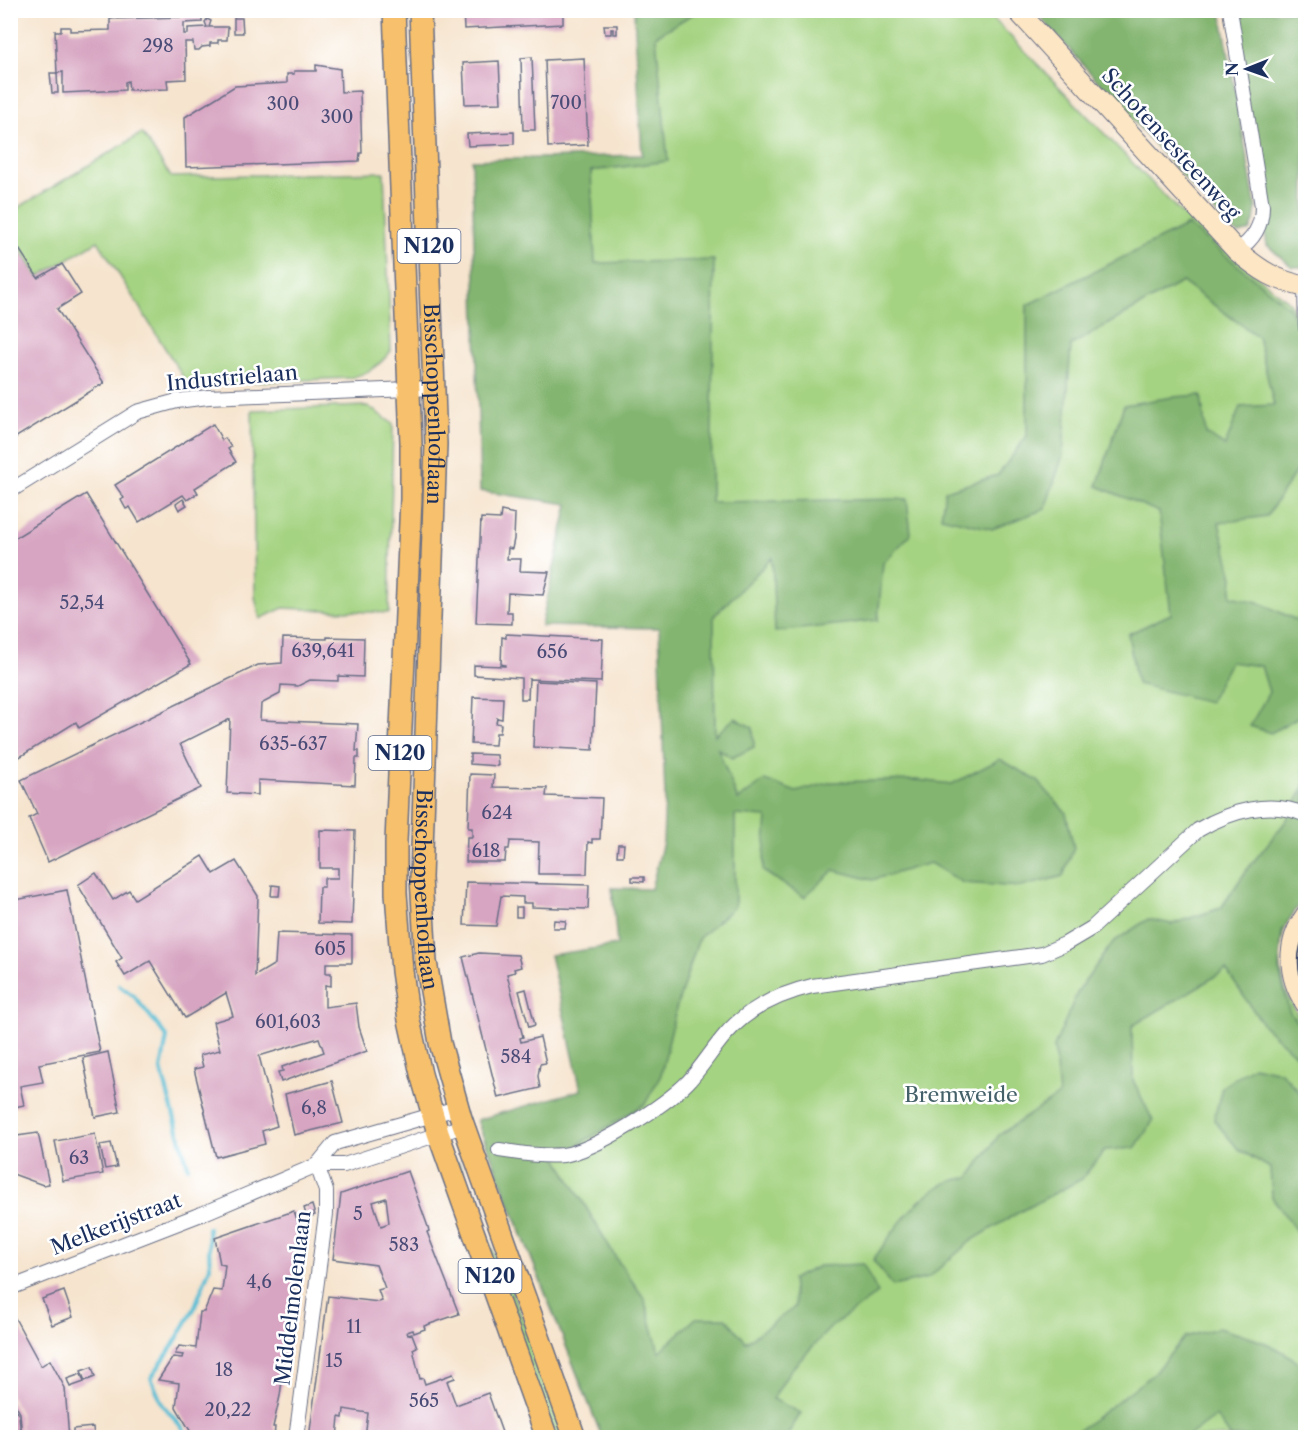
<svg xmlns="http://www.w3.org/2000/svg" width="1316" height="1448" font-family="'Libre Caslon Text',serif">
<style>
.green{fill:#a4d381;stroke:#608170;stroke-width:1.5}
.forest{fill:#83b56f;stroke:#4f7266;stroke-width:1.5}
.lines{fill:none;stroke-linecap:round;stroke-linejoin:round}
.stream{stroke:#57bed5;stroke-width:4}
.building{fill:#d7a4c1;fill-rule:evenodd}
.street-casing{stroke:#686e85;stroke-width:16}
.secondary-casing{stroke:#686e85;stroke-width:22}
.primary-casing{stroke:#686e85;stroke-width:24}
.street{stroke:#fff;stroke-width:14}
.secondary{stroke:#fce6c4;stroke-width:20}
.primary{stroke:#f7c06c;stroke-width:21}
.tram{stroke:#1b2f5e;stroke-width:1.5}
.labels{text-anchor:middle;stroke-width:5;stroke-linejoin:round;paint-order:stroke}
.number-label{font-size:18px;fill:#4a4c77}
.shield{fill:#fff;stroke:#5f6d8e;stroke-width:1.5}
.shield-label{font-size:20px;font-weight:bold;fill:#1b2f5e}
.street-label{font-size:21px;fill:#1b2f5e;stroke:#fff}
.park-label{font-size:21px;fill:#446068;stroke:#fff}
</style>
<rect width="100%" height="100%" fill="#fff"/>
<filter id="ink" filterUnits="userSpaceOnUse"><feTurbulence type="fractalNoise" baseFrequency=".0167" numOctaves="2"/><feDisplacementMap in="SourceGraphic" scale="12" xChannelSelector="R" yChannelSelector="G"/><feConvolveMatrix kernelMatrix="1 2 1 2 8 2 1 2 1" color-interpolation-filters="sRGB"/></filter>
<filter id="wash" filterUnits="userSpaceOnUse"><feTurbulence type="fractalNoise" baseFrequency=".008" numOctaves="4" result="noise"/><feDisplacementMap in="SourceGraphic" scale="24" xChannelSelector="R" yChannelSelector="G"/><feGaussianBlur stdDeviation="1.35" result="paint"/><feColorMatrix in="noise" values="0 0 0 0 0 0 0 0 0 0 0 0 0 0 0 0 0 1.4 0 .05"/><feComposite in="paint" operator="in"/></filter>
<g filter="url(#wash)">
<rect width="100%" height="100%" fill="#f6e4ce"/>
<g class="green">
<path d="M636,11h350l196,203 109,90 15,33v558c-23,18 -30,57 -23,84 3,17 13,34 22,48v410h-703l-123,-311 124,-31 66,-211 3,-381 -195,-340 166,-7z"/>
<path d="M142,133l29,44 213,-5 7,179c-12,15 -22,22 -41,27l-162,7 -90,-144 -60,36 -27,-43v-22z"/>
<path d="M368,406l25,18 -4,189 -106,-5 -23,11 -5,-22 -3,-187z"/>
<path d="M459,1162l34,90 12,20 62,165h-12l-99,-274z"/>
</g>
<g class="forest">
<path d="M634,11h64l-42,25 12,125 -77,10 4,92 119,-3 -3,242 196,-3 4,35 -28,29 -5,57 -103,12 -3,-74 -58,58 1,119 20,-17 18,10 1,19 -22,11 -14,-9 20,51 27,-20 31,12 36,-10 85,-2 35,4 48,-25 38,22 28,32 8,35 -11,28 -42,11 -58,-4 -33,-20 -58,17 -38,-10 -30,27 -41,-26 4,-54 -32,-2v91l-36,32 -23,71 -15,66 -16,29 -88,54 59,100 28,40 15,54 37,-34h30l20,24 49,-35 -3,-28 27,-13 44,-2 15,29 -47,34 -42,45 -16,27 28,14 -15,24h-184l-125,-317 104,-30 -31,-135 67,-10 -5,-57 39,1 12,-47 2,-45 -6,-169 -118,-2 27,-122 -88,-13 -8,-331 170,-5z"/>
<path d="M1035,11h186l35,197 -2,13 -4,10 -11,3 -10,-6z"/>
<path d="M1230,11h75v256h-13l-25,-22z"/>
<path d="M1188,225l101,82 16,37v137l-7,-13 -31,48 -48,7 14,54 -2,19 27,6 47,22v89l-34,20 -21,-7 19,-34 -8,-26 -31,-4 -21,40 -72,-18 -9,-50 43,-20 -12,-102 -62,-26 27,-81 49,-8 28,-2 5,39 19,12 15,-39 34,-2 -16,-68 -76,-55 -111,63 -8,110 -18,54 -53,20 -51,-12 4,-26 53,-16 29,-39v-131z"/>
<path d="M1305,738v157l-23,36 -3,39 10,41 16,22v30l-41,-37 -38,-56 -94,56 1,54 20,41 -18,27 -30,2 -23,29 -61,32 -50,30 -43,37 -35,8 -20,-26c23,-32 52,-81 96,-82l30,-43 60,-40 -5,-48 24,-56 35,-49 35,-23 24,5 49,-16 25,-37 40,-50 18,-34z"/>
<path d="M1253,1066l28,6 24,27v190l-6,-54 -27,-38 -2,-29 -32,-19 -24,-29 8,-33z"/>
<path d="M1218,1328c31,9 66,17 87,42v67h-74l-15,-21 -29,21h-117l82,-62 33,-38z"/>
</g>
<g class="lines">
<g class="stream">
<path d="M119,985l15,11 33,41 -6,32 27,98"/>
<path d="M184,1438v-8l-22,-26 -11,-26 21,-31 22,-38 16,-42 -2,-39"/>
</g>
</g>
<g id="blocks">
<g class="building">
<path d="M183,10h19v12l-18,1v11h4v-6l19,-1 -2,-5 2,-3 4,2 -2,6h19l-1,13h-9v3h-8v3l-8,1 -3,3h-5l-1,-8h-8l1,37 -19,1 1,9 -39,1 -1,-9 -3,1v8l-62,3v-21l-6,1 -2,-42h6v-4h9v4l40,-1v-11l73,-2z"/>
<path d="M463,10h100v14l-99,5z"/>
<path d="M234,18h8l1,15h-9z"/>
<path d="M604,25h13v9h-4v-5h-2v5h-6z"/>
<path d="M532,57l3,73h-12l-2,-72z"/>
<path d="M584,58l4,87 -40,2 -3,-87z"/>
<path d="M499,61l2,42 -36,1 -2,-41z"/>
<path d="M316,65l24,4 1,23 19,-1 2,62h-2l-1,8 -173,6 -1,-50 50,-31 52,-3v-9h7v-3h22z"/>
<path d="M50,73h7l1,20h-6z"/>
<path d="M514,132v12l-46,2 -1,-12z"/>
<path d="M10,235l28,43 24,-14 19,30 -24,15 47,74 -94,58z"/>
<path d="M213,424l9,16 3,-2 6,9 -3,2 8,13 -41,26 3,5 -11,7 -4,-5 -44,27 -9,-15 -4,2 -5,-9 3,-2 -9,-13z"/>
<path d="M86,494l105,170 -112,64 -3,-6 -66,41v-222z"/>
<path d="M183,499l4,6 -8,5 -3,-6z"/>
<path d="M501,511l14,3 -1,25 -2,10 -4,-1 -1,11h14l-1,12 29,1 -6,23 -35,-2 -1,19h5v12l-36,-1 5,-105 19,1z"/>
<path d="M506,634l97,5 -2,43 -72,-3 -1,20h-7v-21l-47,-3v-10l31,1v-1l-4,-1 1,-27 4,1z"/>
<path d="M327,637l37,1 -1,39 -25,-1v5l-28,-1 -12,6 -17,-1 -1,9 -19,10 -1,16 98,4 -2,27h3v7h-3l-1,27 -97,-5v15l-31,-2 3,-74 -50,25 21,44 -153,74 -19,-44 8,-4 -16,-34 237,-115 24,-2 1,-25 44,1z"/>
<path d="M536,681l60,3 -3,66 -60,-3z"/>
<path d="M473,697l30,1 -1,21 -5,-1 -1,5 5,1 -1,9h-4l-1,12 -24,-1z"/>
<path d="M470,754l27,1 1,11 -28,-2z"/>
<path d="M470,774l24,1 -1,12 54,1 -1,8 56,2 -2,41h-8v4l-4,-1 -1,32h-49l1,-32 -29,-1 -1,8h-3l-1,13h-39l1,-25h5v-9h-4z"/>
<path d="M320,830l35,1 -3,93 -34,-1 1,-36h5v-9h14v-10h-18z"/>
<path d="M618,844h6l-1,12h-6z"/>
<path d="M203,856l11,18 22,-13 22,35 -3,80 20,-12 2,-31 75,2v28h-26v10h5v13l-6,-1v22l31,-4 3,24 8,24 -86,31 -3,-10 5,-1 -1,-4 42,-15 -5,-14 -60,18 18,70 -15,5 3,13 -49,13 -22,-88 9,-2 -3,-12 20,-5 -7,-28 20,-6 -7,-23 -41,25 -35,-57 -25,15 -9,-14 6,-4 -44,-73 18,-12 17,27 16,-10 6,9z"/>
<path d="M632,877h12v5l-12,-1z"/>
<path d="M466,882l123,3 -1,24 -56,-2v-4h-9v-6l-22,-1 -5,30 -32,-1z"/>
<path d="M272,885l8,1 -1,10h-8z"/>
<path d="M67,890l33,162 -61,12 4,18 -23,4 4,19 -14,3v-207z"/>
<rect x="516" y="907" width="6" height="10"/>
<path d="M554,920l12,1 -1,7h-12z"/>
<path d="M479,953l39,2 3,12 -7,2 1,3 -8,2 16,63 -3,1 1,4 19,-5 6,26 -6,1 -2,12 2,12 -42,10 -35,-141z"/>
<path d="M526,989l9,36 -6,2 -10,-36z"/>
<path d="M108,1052l12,60 -25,5 -12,-59z"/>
<path d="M332,1081l11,42 -49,12 -9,-41z"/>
<path d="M38,1133l11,51 -6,1 -33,-12v-36z"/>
<path d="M95,1134l8,40 -40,7 -8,-40z"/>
<path d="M111,1143l6,24 -12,2 -5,-24z"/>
<path d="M408,1171l20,56 1,4 -2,1 32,82 -35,12 1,3 -11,4 -1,-3 -6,2 1,3 4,-1 5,13 -4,2 7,30 3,-1 2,6 28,-10 2,4 -8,3 9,24 32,-12 16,45h-139l3,-25 -24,-4 -1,9 -4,-1 -2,21h-28l19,-142 51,6 3,-1 -4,-11 7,-2 -9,-23 -43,-6 8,-65zM386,1198l3,25 -8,3 -8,-24z"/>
<path d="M312,1205l3,10 -8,3 -3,-10z"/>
<path d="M294,1211l7,20 -21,165 -7,31h2l-1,11h-82v-4l-16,-27 3,-24 -21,-3 15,-23 9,1 1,-3 -8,-1 4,-8 17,2 4,-36h4l9,-22 9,1 3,-26 -5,-1 -5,-26z"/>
<path d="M64,1291l9,26 -21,8 -10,-26z"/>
<path d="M10,1309l31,57 9,-6 15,28 4,50h-47l-2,-25 -10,-18z"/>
<path d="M92,1367l3,10 -10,4 -4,-10z"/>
<path d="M81,1374l3,8 -14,5 -3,-8z"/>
<path d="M10,1400l9,15 2,23h-11z"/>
<path d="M93,1427l1,11h-21v-9z"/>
</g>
</g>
</g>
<g filter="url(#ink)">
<use href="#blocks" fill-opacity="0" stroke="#686e85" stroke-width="1.5"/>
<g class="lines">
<defs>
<g id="street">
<path d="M1230,10l32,196c0,20 -8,33 -25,45"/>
<path d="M1305,287l1,41"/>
<path d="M10,491l127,-79 40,-11 31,-4 227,-9"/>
<path d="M499,1150c21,3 42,7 64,5 33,-5 101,-49 125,-73 14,-15 24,-32 37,-47 22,-26 54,-41 87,-49l230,-32 23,-10 27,-16 106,-98c32,-19 72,-31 108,-15"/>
<path d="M317,1165l18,-22 122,-35"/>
<path d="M10,1288l194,-75 113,-48h27l119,-39"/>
<path d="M296,1438l30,-224v-23l-9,-26"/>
</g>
<g id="secondary">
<path d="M1017,10l220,241c24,20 38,29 69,36"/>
<path d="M1306,915c-20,28 -19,61 0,89"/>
</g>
<g id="primary">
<path d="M394,10l17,433v56l-15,343v51l6,78 7,49 12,54 17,59 109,305"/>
<path id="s1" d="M420,10l16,434 -15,434 5,84 14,81 21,75 114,320"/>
</g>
</defs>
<use href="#street" class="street-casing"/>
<use href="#secondary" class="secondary-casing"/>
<use href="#primary" class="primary-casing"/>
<use href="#street" class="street"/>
<use href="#secondary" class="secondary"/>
<use href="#primary" class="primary"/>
<path class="tram" d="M1306,932c-10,19 -10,40 0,59"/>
</g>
</g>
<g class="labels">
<g class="number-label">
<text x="158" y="52">298</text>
<text x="566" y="109">700</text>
<text x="283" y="110">300</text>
<text x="337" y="123">300</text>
<text x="82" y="609">52,54</text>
<text x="323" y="657">639,641</text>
<text x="552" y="658">656</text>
<text x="293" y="750">635-637</text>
<text x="497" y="819">624</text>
<text x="486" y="857">618</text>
<text x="330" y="955">605</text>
<text x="288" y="1028">601,603</text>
<text x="516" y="1063">584</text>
<text x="314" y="1114">6,8</text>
<text x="79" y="1164">63</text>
<text x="358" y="1220">5</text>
<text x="404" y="1251">583</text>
<text x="259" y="1288">4,6</text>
<text x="354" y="1333">11</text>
<text x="334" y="1367">15</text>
<text x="224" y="1376">18</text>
<text x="424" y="1407">565</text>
<text x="228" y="1416">20,22</text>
</g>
<g class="shield">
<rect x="397.5" y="229" width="63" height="34" rx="4.5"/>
<rect x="368.5" y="736" width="63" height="34" rx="4.5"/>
<rect x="458.5" y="1259" width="63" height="34" rx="4.5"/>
</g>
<g class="shield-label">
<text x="429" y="253">N120</text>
<text x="400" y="760">N120</text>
<text x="490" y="1283">N120</text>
</g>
<g class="street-label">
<text transform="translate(1171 144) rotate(48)" y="7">Schotensesteenweg</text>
<text transform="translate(232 378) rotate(-5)" y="7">Industrielaan</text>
<text dy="7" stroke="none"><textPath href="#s1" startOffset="394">Bisschoppenhoflaan</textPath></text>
<text dy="7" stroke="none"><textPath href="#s1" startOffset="880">Bisschoppenhoflaan</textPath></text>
<text transform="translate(116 1224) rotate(-21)" y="7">Melkerijstraat</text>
<text transform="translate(293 1298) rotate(-83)" y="7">Middelmolenlaan</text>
</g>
<g class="park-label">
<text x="961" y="1102">Bremweide</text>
</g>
</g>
<rect width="1316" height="1448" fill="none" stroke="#fff" stroke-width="36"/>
<g transform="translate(1247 69) rotate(269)" stroke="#ffffff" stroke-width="4.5" paint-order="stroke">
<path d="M0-4.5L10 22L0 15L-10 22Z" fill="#1b2f5e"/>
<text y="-9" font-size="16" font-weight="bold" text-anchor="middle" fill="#1b2f5e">N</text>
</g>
</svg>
